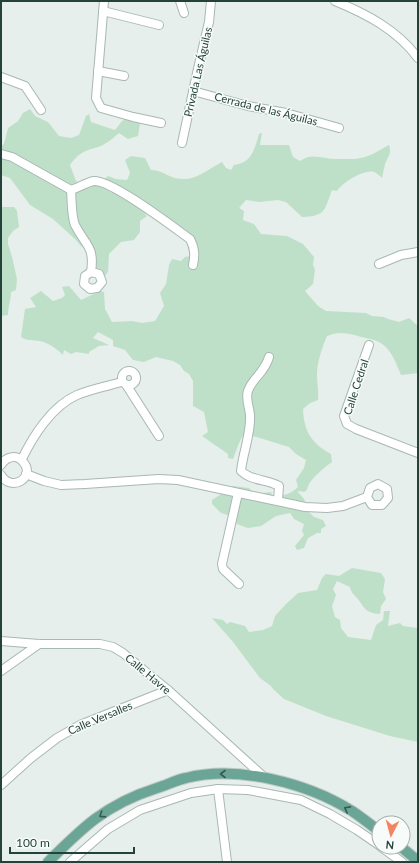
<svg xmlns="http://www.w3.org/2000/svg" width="419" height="863" font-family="Lato,sans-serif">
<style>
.green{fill:#bfe0c8}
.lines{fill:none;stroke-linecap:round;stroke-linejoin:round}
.minor-casing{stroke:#a8b8b2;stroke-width:10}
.major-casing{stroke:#c2cac8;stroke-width:12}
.minor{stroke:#fff;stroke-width:8}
.major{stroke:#6aa596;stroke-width:10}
.oneway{stroke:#365b51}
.labels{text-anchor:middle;stroke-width:3;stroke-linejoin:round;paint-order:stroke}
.street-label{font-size:11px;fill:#24423a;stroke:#f7fbf9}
</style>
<rect width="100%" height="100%" fill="#e6efeb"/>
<g class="green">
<path d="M30,109l5,7 13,6 11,14 12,2 8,-3 7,-19 3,-2 2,8 24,8 7,-9 13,-6 5,9 -2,12 -10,3 -9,-6c-4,4 -16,13 -21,14 -14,4 -19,6 -28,18l6,16c7,3 12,5 20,5l12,-10 8,3 11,1 3,-7 -5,-13 6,-4 14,2 6,12c13,1 14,5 24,8 19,5 31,-8 47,-16l4,6 5,2 3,-5c18,-2 20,-15 25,-31l3,-1 -2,12h29l4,12 7,4c11,-9 24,-2 36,-2 6,0 13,0 19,0 13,-1 23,-8 34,-14 3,9 -1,11 -4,19 -1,5 -2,9 -3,14 -2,-2 -5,-5 -8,-6 -10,-3 -32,11 -37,19l-5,-1c-8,21 -6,26 -30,27l-16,-15 -8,-2 -19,2 -13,-2 -7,8 5,3 -1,9 11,4 7,10 26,2 16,8 11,13 -1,8 2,5 -2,14 -8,7 13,15 8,5 40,2 6,3 12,1 4,2 11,3 10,-4 9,8v47l-17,2c-5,-12 -10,-27 -22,-33 -6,-3 -15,-4 -21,-6 -12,-3 -19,-5 -31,0 -5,12 -10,26 -10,39 0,9 2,16 1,25l-8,3 -7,6c1,22 8,34 28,45l1,8c-7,5 -19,15 -23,22 -2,4 -1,6 -5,8l-5,-1 -1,1 6,7 5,13 5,5 9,3 3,6 -5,3v4h-4l-9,5 -4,10 -7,2 -2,-4 9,-11 -2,-4 2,-7 -10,-5 -4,-6 -14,3 -15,10 -13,2 -11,-4 -6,-8 -10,-3 -9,-9v-4l21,-14 16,2 5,6 17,-2 1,3c13,0 16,1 26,-8l-2,-7 8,-12 2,-8 -10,-6 -7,-7 -36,-11 -11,1 -3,6 -6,16 -5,-1v-4l-26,-18 6,-4 -4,-20 -11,-6v-25l-4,-7 -5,-3 -4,-6 -7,-4 -17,-4 -12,5 -11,-2 -8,-10 -12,-4v-6l-15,-8 -5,6 16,7 -10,1 -10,6v2l-13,-2 -5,2 -7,-4 -1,5c-6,-6 -14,-12 -23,-14 -7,-1 -13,0 -19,-4l4,-28 11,-2 -6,-9 11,-7 12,10 9,-3 3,-3 -3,-8 7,-1 12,14 19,-9 4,1 1,17 7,13 20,-1 10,2 13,-2 9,-15 -4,-13 6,-9 3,-19 3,-6 9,2 4,-4 5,-1 -3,-13 -24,-22 -19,-8 3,3 -7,5v11l-6,8 -13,2 -12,12 -1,18 -4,5 -2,-6 -5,-2 -4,-1 -3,-11 -5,-8 -5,-4 -4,-5 -23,-21 -23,-14 -20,-27 -9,-3v-29l3,-2 4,-16 10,-7 5,-8z"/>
<path d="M1,207h13l3,4 2,16 -6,4 -5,7v6l4,13 5,22 -1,11 -5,2c0,9 -3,14 -3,23l-7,1z"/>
<path d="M352,568l29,5 4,6 -2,13 3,7 -5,7 -1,8c-15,-1 -15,-6 -23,-16 -4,-4 -6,-6 -7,-11l-13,-6 -4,8 3,6 -4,11 3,11 5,3 1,8 7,9 23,3 5,-15 7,-5 1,-9h6l-2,15 12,-3 3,3 15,2v114l-28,-6 -64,-20 -42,-17 -11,-10 -2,-3 -11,-8 -27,-36 -21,-24 11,2 4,4 3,-2 15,4 4,6 14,-2 9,-4 3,-10 11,-12 12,-11 19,-3 5,-12 4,-4 13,2z"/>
</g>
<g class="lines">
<defs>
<g id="minor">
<path d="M104,1l-8,97 5,10 32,9 28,6"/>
<path d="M180,1l4,12"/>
<path d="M335,1c32,13 62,29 83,57"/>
<path d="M103,11l56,14"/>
<path d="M98,71l26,5"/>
<path d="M1,77l24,9 16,24"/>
<path d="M193,91l55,15 38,7 53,15"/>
<path d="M182,143l15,-70 12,-51 2,-21"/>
<path d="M1,154l11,3 59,33c1,11 0,25 4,35 10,20 20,21 16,47"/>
<path d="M71,190c7,-2 16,-8 23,-9 18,-1 79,46 96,58 5,10 5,16 3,26"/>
<path d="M379,264l22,-9 17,-3"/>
<path d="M91,272l8,2 3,8 -5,6 -7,1 -6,-5 1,-8z"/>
<path d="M369,345l-25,71 3,8 9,5 62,24"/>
<path d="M269,357c-5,17 -17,21 -21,34 -3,8 2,17 2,25 1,18 -7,36 -9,55 10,10 26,8 38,15l-1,15"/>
<circle cx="129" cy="378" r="7"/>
<path d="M127,386l32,50"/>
<path d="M22,459c11,-23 30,-53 55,-64 14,-6 30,-9 45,-13"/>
<path d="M1,465c3,-5 7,-8 13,-8 4,0 7,2 10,6 11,14 -12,30 -23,12"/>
<path d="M26,474l18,7 17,4 24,-1 74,-5 19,1 127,27 22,1 16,-2 24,-9"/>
<path d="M378,484l9,5 1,9 -6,7h-10l-5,-8 3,-9z"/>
<path d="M238,493l-16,71 1,5 16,15"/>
<path d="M1,641l38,3h61l13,3 10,6 45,37 97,88"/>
<path d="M1,671l38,-27"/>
<path d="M1,785l30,-27 26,-20 23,-13 88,-35"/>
<path d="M218,789l9,73"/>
<path d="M381,847l21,15"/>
<path d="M70,862l38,-33 32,-19 51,-17 27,-4 30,1 53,10 29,14 27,16 22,15"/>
</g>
<g id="major">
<path d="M401,847l17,14"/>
<path d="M48,862c15,-15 30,-30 47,-43 19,-14 40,-24 62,-31 10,-3 19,-8 29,-10 52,-13 121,5 166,33 9,6 18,13 27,20"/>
</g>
</defs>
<use href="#minor" class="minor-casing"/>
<use href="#major" class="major-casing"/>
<use href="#minor" class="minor"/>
<use href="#major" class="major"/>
</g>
<defs><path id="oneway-chevron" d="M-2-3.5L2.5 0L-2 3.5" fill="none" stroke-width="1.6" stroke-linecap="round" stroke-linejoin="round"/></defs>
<g class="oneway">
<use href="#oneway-chevron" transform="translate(223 774) rotate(-180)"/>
<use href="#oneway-chevron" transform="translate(347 809) rotate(-152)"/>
<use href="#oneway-chevron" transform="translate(102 815) rotate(147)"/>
</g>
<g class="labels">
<g class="street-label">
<text transform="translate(198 72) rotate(-77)" y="4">Privada Las Águilas</text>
<text transform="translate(266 109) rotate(14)" y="4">Cerrada de las Águilas</text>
<text transform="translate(356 387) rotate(-72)" y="4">Calle Cedral</text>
<text transform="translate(148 674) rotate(40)" y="4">Calle Havre</text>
<text transform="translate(100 718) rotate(-23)" y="4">Calle Versalles</text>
</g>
</g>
<rect width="419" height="863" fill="none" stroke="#24423a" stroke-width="4"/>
<g transform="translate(391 835) rotate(186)"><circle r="19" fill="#f7fbf9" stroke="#a3b1ad"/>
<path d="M0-3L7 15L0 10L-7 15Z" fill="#f4845f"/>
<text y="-6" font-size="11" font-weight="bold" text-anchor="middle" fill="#24423a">N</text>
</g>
<path d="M10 847v6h124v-6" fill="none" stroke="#24423a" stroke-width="2"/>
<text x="16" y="847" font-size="12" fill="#24423a" stroke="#f7fbf9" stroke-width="3" paint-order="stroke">100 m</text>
</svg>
